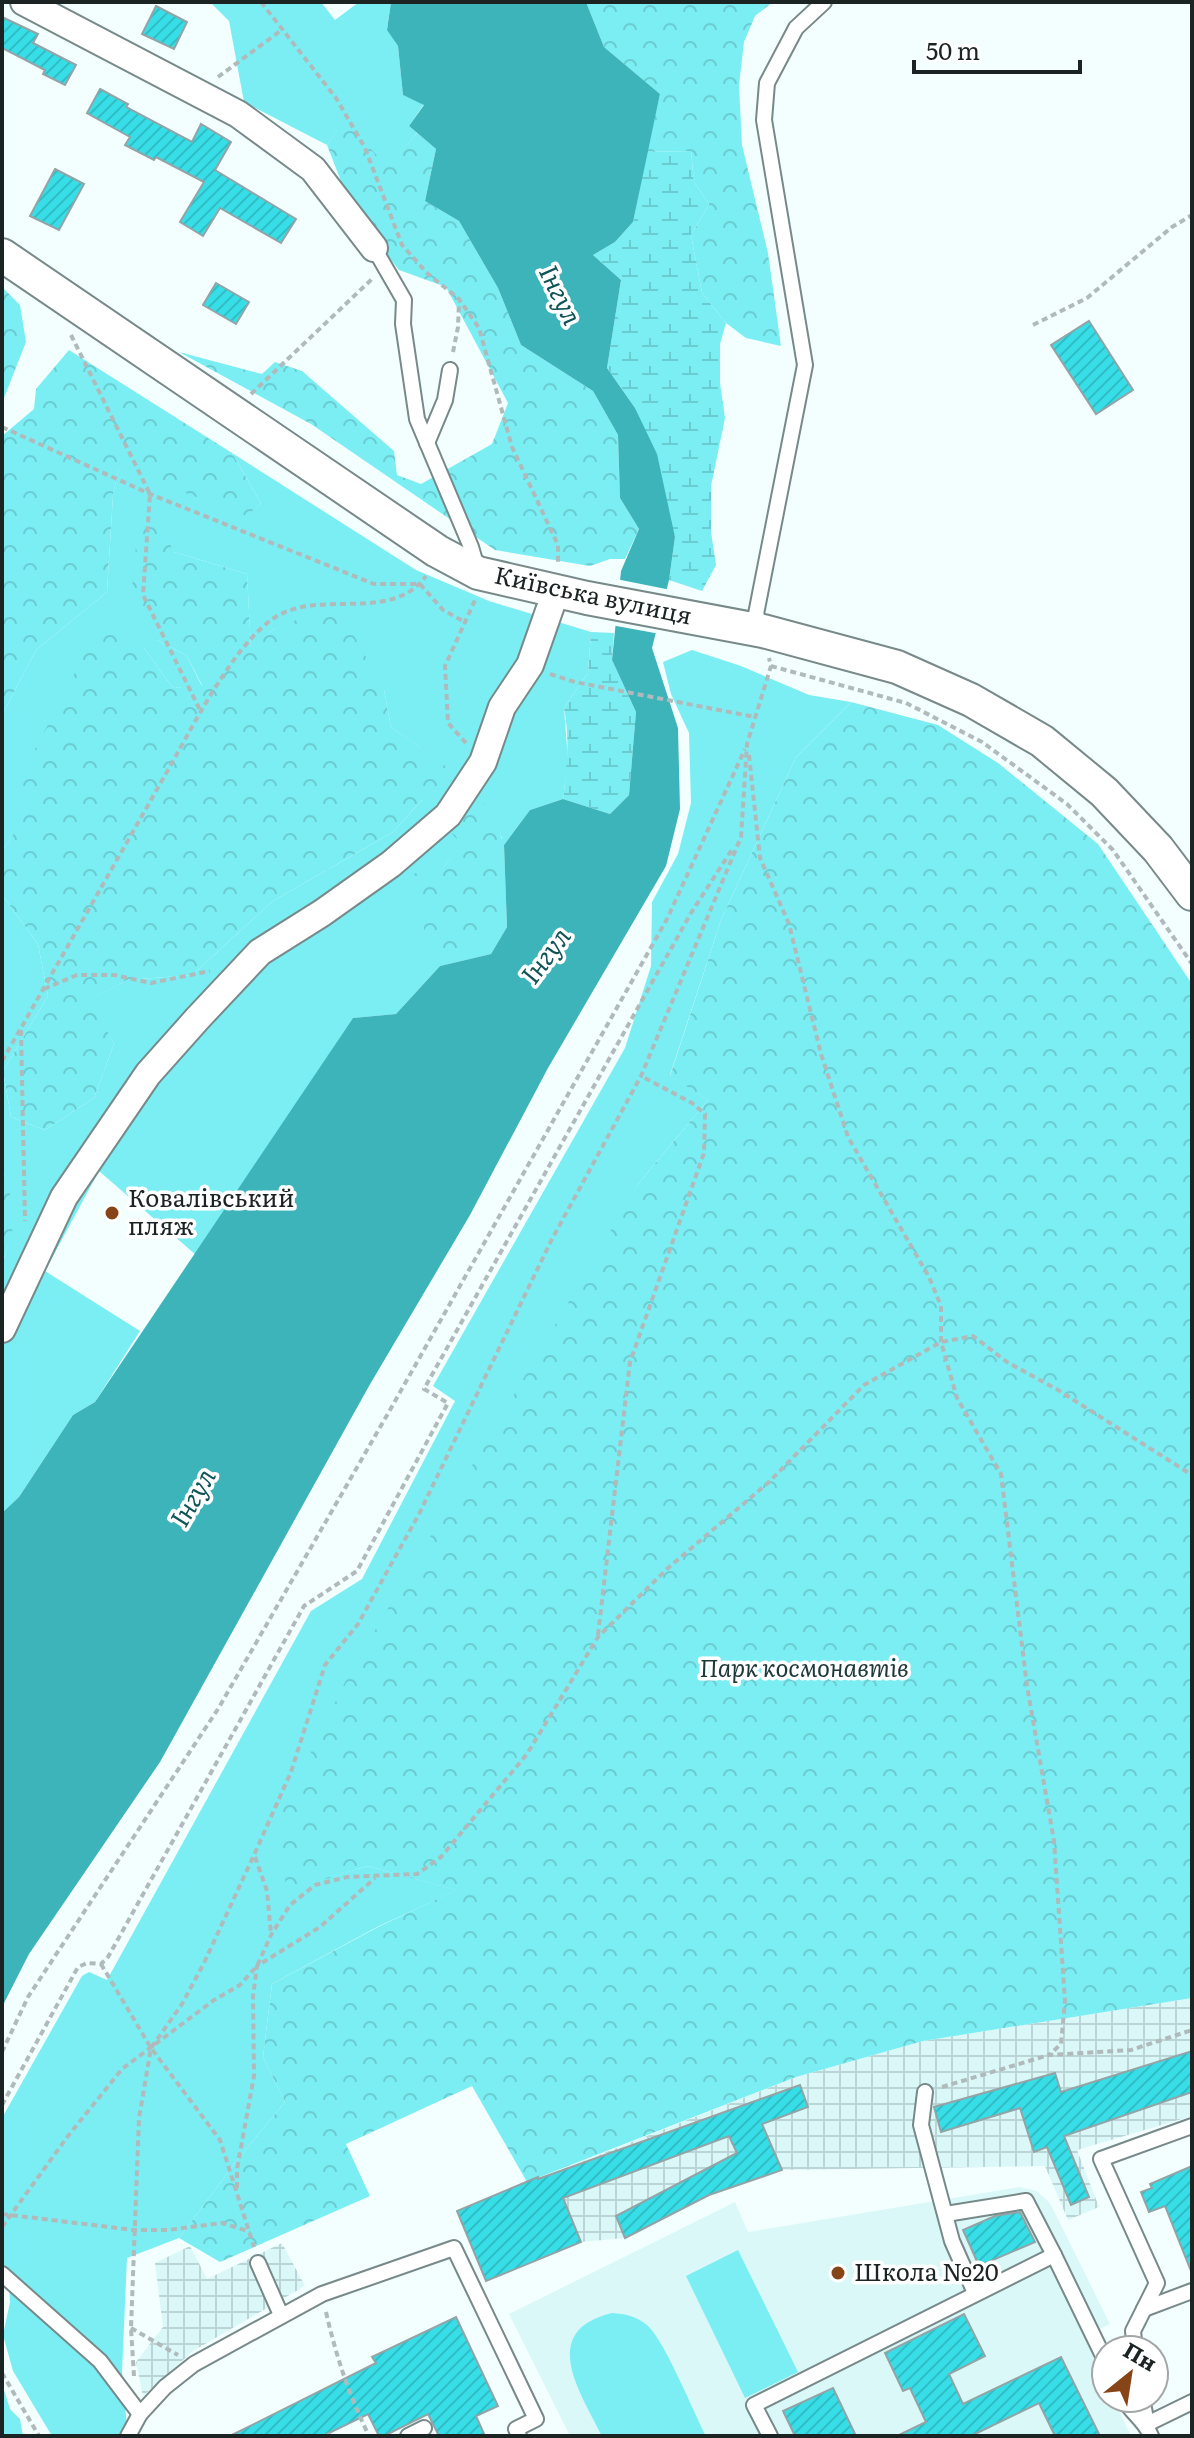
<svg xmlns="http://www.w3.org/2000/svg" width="1194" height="2438" font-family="Literata,serif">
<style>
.built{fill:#dbf8f9}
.industrial{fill:url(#industrial-grid)}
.green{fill:#7beef4}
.forest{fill:url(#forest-crowns)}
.wetland{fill:url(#wetland-marsh)}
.water{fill:#3cb4ba}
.pier{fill:#f3feff}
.building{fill:url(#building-hatch);stroke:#92a4a5;stroke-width:2}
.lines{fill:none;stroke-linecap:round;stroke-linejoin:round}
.service-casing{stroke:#778989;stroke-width:18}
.minor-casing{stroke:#778989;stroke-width:30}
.tertiary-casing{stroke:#778989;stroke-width:36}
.path{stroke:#b0baba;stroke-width:4;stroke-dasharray:6 4;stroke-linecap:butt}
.service{stroke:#fff;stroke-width:14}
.minor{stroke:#fff;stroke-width:26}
.tertiary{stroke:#fff;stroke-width:32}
.poi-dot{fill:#874416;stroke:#fff;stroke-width:3}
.labels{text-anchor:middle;stroke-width:7;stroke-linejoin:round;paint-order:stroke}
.street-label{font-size:24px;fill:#1c2323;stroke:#fff}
.poi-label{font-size:24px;fill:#1c2323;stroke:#fff;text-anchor:start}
.park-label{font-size:24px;font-style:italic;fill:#1e383a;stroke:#fff}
.water-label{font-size:26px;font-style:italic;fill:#0f5457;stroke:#fff}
</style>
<defs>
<pattern id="industrial-grid" width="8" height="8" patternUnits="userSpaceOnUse" patternTransform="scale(2)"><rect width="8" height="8" fill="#dbf8f9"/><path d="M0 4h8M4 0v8" fill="none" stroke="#bbd4d5"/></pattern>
<pattern id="forest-crowns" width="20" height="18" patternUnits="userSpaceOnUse" patternTransform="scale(2)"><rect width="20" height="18" fill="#7beef4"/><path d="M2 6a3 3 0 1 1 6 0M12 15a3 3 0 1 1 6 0" fill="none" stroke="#6accd1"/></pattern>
<pattern id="wetland-marsh" width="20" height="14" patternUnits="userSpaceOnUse" patternTransform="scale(2)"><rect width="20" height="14" fill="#7beef4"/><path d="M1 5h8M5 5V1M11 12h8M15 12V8" fill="none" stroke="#6accd1"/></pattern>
<pattern id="building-hatch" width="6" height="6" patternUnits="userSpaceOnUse" patternTransform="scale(2)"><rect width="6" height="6" fill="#37dee7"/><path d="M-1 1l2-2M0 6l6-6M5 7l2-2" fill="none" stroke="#30bec6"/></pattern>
</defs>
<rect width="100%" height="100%" fill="#f3feff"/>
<path class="built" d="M1019,2187l18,4 13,12 60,121 -26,13 22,46v15h7l18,38h-561l-61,-122 226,-112 13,30z"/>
<g class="industrial">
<path d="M1192,1998v118l-115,34 22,57 -31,13 -23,-54 -263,4 -73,25 -84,43 -44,4 -95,39 -29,-70 339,-134 127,-36z"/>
<path d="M282,2243l23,43 -112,65 -50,45 -7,-34 27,-35 -8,-64 35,-17 17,33z"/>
</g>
<g class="green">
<path d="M210,2h111l14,18 24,-18h32l-4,27 11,17 5,49 21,9 -15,22 8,7 -29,35 -45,-47 -16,24 -83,-43 -15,-81z"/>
<path d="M232,453l184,117 73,31 102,31 -3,41 -24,35 4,52 -5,39 -33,11 -26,35 3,82 -16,27 -51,12 -44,48 -43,4 -157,237 -97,-84 -54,100 95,60 -45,71 -22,13 -54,82 -17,16v-247l13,-48 -13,-54v-269l36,49 10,52 -45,75 8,46 34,13 49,-32 20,-54 -24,-45 37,-19 65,-5 81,-74 120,-69 30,-33 39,45 -19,24 -16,73 75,-103c-24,-53 -65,-78 -111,-111l-7,-37 -109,-62 -24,21 -4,-75 -73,-22 -17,88 29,15 16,31 -29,2 -29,-40 -142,203v-136l34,-65 71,-58 6,-97 6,-28 128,48 14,-12z"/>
<path d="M692,650l49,16 68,29 42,7 -55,55 -75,163 -51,155 38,25 -70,84 -351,707 80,-25 90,24 -80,37 -105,57 -9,73 22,45 -47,57 -59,79 -52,20 -5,114 5,55 -8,9h-67l-39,-65 -10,-36 7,-33 -2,-27 -6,-5v-152l80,-142 7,-4 18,8 204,-369 51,-32 93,-178 -22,-15 192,-338 26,-82 1,-64 26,-48 13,-51 -2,-70 -18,-39 -8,-32z"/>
<path d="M738,2250l60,122 -53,26 -59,-122z"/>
<path d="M612,2313c13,1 24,3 35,12 18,16 46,86 59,111h-104c-21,-43 -65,-105 10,-123z"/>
<path d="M2,2384l8,25 10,10 3,17h-21z"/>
</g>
<g class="forest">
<path d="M586,2h187l-18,14 -11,26 -5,43 3,60 26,108 13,93 -35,-8 -20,-15 -24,-30 -11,-58 18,-31 -15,-22 -3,-31 -44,1 13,-58 -56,-47z"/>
<path d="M343,120l45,47 29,-34 19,16 -11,52 34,20 39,67 23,57 72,46 25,44 2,63 19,31 -14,30h-15l-20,7 -95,-16 -184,-126 -132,-72 83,22 13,-12 27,9 92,80 3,24 24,9 71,-40 16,-41 -62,-116 -47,-17 -46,-58 -26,-67z"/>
<path d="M2,287l18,18 6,37 -24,61z"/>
<path d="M69,350l163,103 29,50 -14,13 -128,-48 -6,27 -6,97 -71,58 -34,65v-279l32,-27 2,-20z"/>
<path d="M153,511l21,41 73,22 4,74 24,-20 46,-17 24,8 39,71 7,37c38,27 97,63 110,109 4,16 -1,69 -2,88l-50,30 -22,-13 -16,-67 32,-6 18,-24 -39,-44 -29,32 -120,69 -81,74 -65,5 -36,19 23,45 -20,54 -49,32 -34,-13 -8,-46 45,-75 -10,-52 -36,-49v-44l21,-31 -9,-30 85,-164 45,22 29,40 29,-3 -16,-30 -29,-15 -26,-41 7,-74z"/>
<path d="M851,702l87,23 60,38 100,81 94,140v1014l-269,43 -127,36 -269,105 -55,-96 -126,58 24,52 -150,66 -41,-24 59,-79 47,-57 -22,-45 9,-73 106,-57 78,-37 -89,-24 -81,26 -5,-78 66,-136 291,-494 70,-84 -38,-24 51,-156 75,-163z"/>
<path d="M2,1164l14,54 -14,47z"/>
</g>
<g class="wetland">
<path d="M691,151l3,31 15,22 -18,31 11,58 24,30 -6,21v39l5,35 -14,68v46l5,33 -14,26 -33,-11 6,-43 -40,-129 -28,-40 14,-88 -28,-25 22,-13 18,-20 14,-70z"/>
<path d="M591,632l23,1 -2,27 24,52 -7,83 -19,19 -47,-15c4,-32 7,-60 1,-91l24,-35z"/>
</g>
<path class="water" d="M391,2h195l18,45 56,47 -27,128 -18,20 -22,13 28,25 -14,88 28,40 22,46 18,83 -6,43 -17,68 26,80 2,81 -14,57 -118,202 -78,147 -101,171 -209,376 -131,192 -27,53v-494l17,-16 54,-82 22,-13 258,-384 43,-4 44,-48 51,-12 16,-27 -3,-82 26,-35 33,-11 47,15 19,-19 7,-83 -24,-52 9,-89 18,-42 -19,-31 -2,-63 -25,-44 -72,-46 -23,-57 -39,-67 -34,-20 11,-52 -27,-23 15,-21 -21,-10 -5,-49 -11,-16z"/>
<path class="pier" d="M616,579l55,11 -11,44 -49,-9z"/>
<g class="building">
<path d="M156,6l31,16 -13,27 -32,-15z"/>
<path d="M2,17l36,17 -5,9 43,22 -11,20 -22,-11 2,-4 -43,-22z"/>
<path d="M100,89l28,15 -2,3 66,35 9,-18 30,18 -16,28 81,49 -15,24 -61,-35 -17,28 -23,-14 24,-40 -48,-25 -2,3 -29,-15 5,-8 -43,-24z"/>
<path d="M55,169l29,15 -25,46 -29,-14z"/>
<path d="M216,283l33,19 -13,22 -33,-19z"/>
<path d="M1089,321l44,69 -37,24 -45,-69z"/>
<path d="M1192,2051v41l-128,44 25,61 -18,8 -24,-58 -13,5 -14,-44 -79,24 -7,-25 121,-34 6,19z"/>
<path d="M800,2085l8,22 -46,17 20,46 -73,25 -84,43 -9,-22 121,-63 -8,-17 -166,62 18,44 -95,39 -29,-70 81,-34v2z"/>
<path d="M1192,2166v105h-1l-26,-65 -16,6 -8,-20 11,-4 -2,-4z"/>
<path d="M1020,2212l15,30 -56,24 -16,-36 32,-14z"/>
<path d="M964,2314l21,42 -36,18 14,30 98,-47 39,79h-45l-16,-33 -68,33h-74l29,-14 -16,-34 -7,3 -18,-38z"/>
<path d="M456,2317l42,89 -22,10 9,20h-46l-11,-22 -44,22h-5l-11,-22 -45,22h-93l146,-73 -4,-6z"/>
<path d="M833,2388l23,48h-61l-12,-25z"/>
</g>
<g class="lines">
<defs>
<g id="service">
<path d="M374,248l30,52 -1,24 14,95 54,128 7,24"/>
<path d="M427,443l18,-43 5,-30"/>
<path d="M763,631l-7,-17 49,-249 -41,-245 3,-37 29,-55 28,-26"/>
<path d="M925,2092l-4,33 31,116 23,52"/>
<path d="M946,2214l80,-13 28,54"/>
<path d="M258,2263l23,52"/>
<path d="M2,2274l98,87 40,53"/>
<path d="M1144,2309l48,-18"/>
<path d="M1135,2350l-2,-19 24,-48 -56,-124 91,-33"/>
<path d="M1123,2398c8,15 22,22 28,38"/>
<path d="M1142,2398l5,26 45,-22"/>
<path d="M128,2436l12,-22 25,-27 29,-23 128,-70 132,-46 82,171 -20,10 3,7"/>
<path d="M408,2436l16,-8"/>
<path d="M770,2436l-16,-31 300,-150 52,107"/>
</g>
<g id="minor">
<path d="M24,2l214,112 75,55 61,79"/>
<path d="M2,1329l62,-132 84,-123 49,-55 63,-67 62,-39 69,-49 57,-49 35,-53 19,-55 28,-42 26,-74"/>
</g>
<path id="tertiary" d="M2,255l435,296 41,22 109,25 176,33 134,36 74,33 71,41 62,51 54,57 34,45"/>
</defs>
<use href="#service" class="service-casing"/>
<use href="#minor" class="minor-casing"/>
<use href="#tertiary" class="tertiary-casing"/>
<g class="path">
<path d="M261,2l75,96 29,50 37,97 25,28 32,26 20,29 33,119 46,98v20"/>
<path d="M218,77l65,-48"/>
<path d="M1033,325l54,-27 85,-71 20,-12"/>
<path d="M71,335l79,159 -7,101 58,117"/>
<path d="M453,352l5,-25 1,-25"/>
<path d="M251,394l121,-115"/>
<path d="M2,427l148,67 224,90h46l23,26 20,11"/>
<path d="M771,666l135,37 76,39 85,62 46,46 79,114"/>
<path d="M550,674l25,8 180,35"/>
<path d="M466,743l-18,-20 -3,-57 31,-68"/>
<path d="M749,755l11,103 29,66 32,130 27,83 81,140 12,29v36l16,56 44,76 26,212 27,155 11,160 -4,43 -12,11"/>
<path d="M44,989l33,-14h37l37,8 59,-12"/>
<path d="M21,1030l4,191"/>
<path d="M2,1061c54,-94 108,-189 162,-284 26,-45 68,-131 110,-159 45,-30 117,6 152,-42"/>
<path d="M598,1635l32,-273 74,-209 1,-39 -13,-11 -51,-27"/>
<path d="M255,1857l12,34 4,43"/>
<path d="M101,1964l50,84 69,92 34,107"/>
<path d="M2,2052l26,-55 190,-288 172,-299 277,-491 78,-170"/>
<path d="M942,2087l107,-32 82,-5 61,-20"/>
<path d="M2,2105l76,-138 9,-4 14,1 7,-7 196,-351 53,-35 91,-168 -24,-14 267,-476 42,-65"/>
<path d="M237,2188v-19l17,-93 -1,-80 4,-30 63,-39 55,-49"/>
<path d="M2,2214l132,16h34l55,-7 27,9"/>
<path d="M2,2227l66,-91 54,-67 92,-69 26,-15 17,-19 14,-31 19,-30 25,-20 32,-8 70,-3 24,-17 86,-103 71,-117 70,-69 101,-86 95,-97 77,-43 32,-6 34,26 51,28 134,85"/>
<path d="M326,2312c10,44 23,83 43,124"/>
<path d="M131,2328l47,27"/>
<path d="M2,2373l37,63"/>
<path d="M134,2376l-3,-48 8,-210 12,-70 31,-44 22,-41 50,-108 37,-83 34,-107 33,-41 61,-110 133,-275 89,-163 100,-239 6,-93 24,-78 -2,-8"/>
<path d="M328,2433l1,3"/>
</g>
<use href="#service" class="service"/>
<use href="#minor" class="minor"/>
<use href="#tertiary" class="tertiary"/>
</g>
<g class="poi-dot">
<circle cx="112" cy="1213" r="8"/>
<circle cx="838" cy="2273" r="8"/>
</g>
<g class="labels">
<g class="street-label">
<text transform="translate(593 596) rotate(12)" y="8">Київська вулиця</text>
</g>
<g class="poi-label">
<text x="128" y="1207">Ковалівський<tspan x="128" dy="28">пляж</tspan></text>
<text x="854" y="2281">Школа №20</text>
</g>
<g class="park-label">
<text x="804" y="1677">Парк космонавтів</text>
</g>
<g class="water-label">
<text transform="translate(560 295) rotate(64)" y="9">Інгул</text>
<text transform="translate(546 956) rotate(-53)" y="9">Інгул</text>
<text transform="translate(193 1498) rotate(-60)" y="9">Інгул</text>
</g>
</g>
<rect width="1194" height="2438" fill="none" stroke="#1c2323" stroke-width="8"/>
<g transform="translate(1130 2374) rotate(30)"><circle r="38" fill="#ffffff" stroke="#a4a7a7" stroke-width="2"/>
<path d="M0-6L14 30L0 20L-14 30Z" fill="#874416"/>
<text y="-12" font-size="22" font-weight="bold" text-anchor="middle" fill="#1c2323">Пн</text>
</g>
<path d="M914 60v12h166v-12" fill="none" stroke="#1c2323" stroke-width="4"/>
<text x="926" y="60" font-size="24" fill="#1c2323" stroke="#ffffff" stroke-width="6" paint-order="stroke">50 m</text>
</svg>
